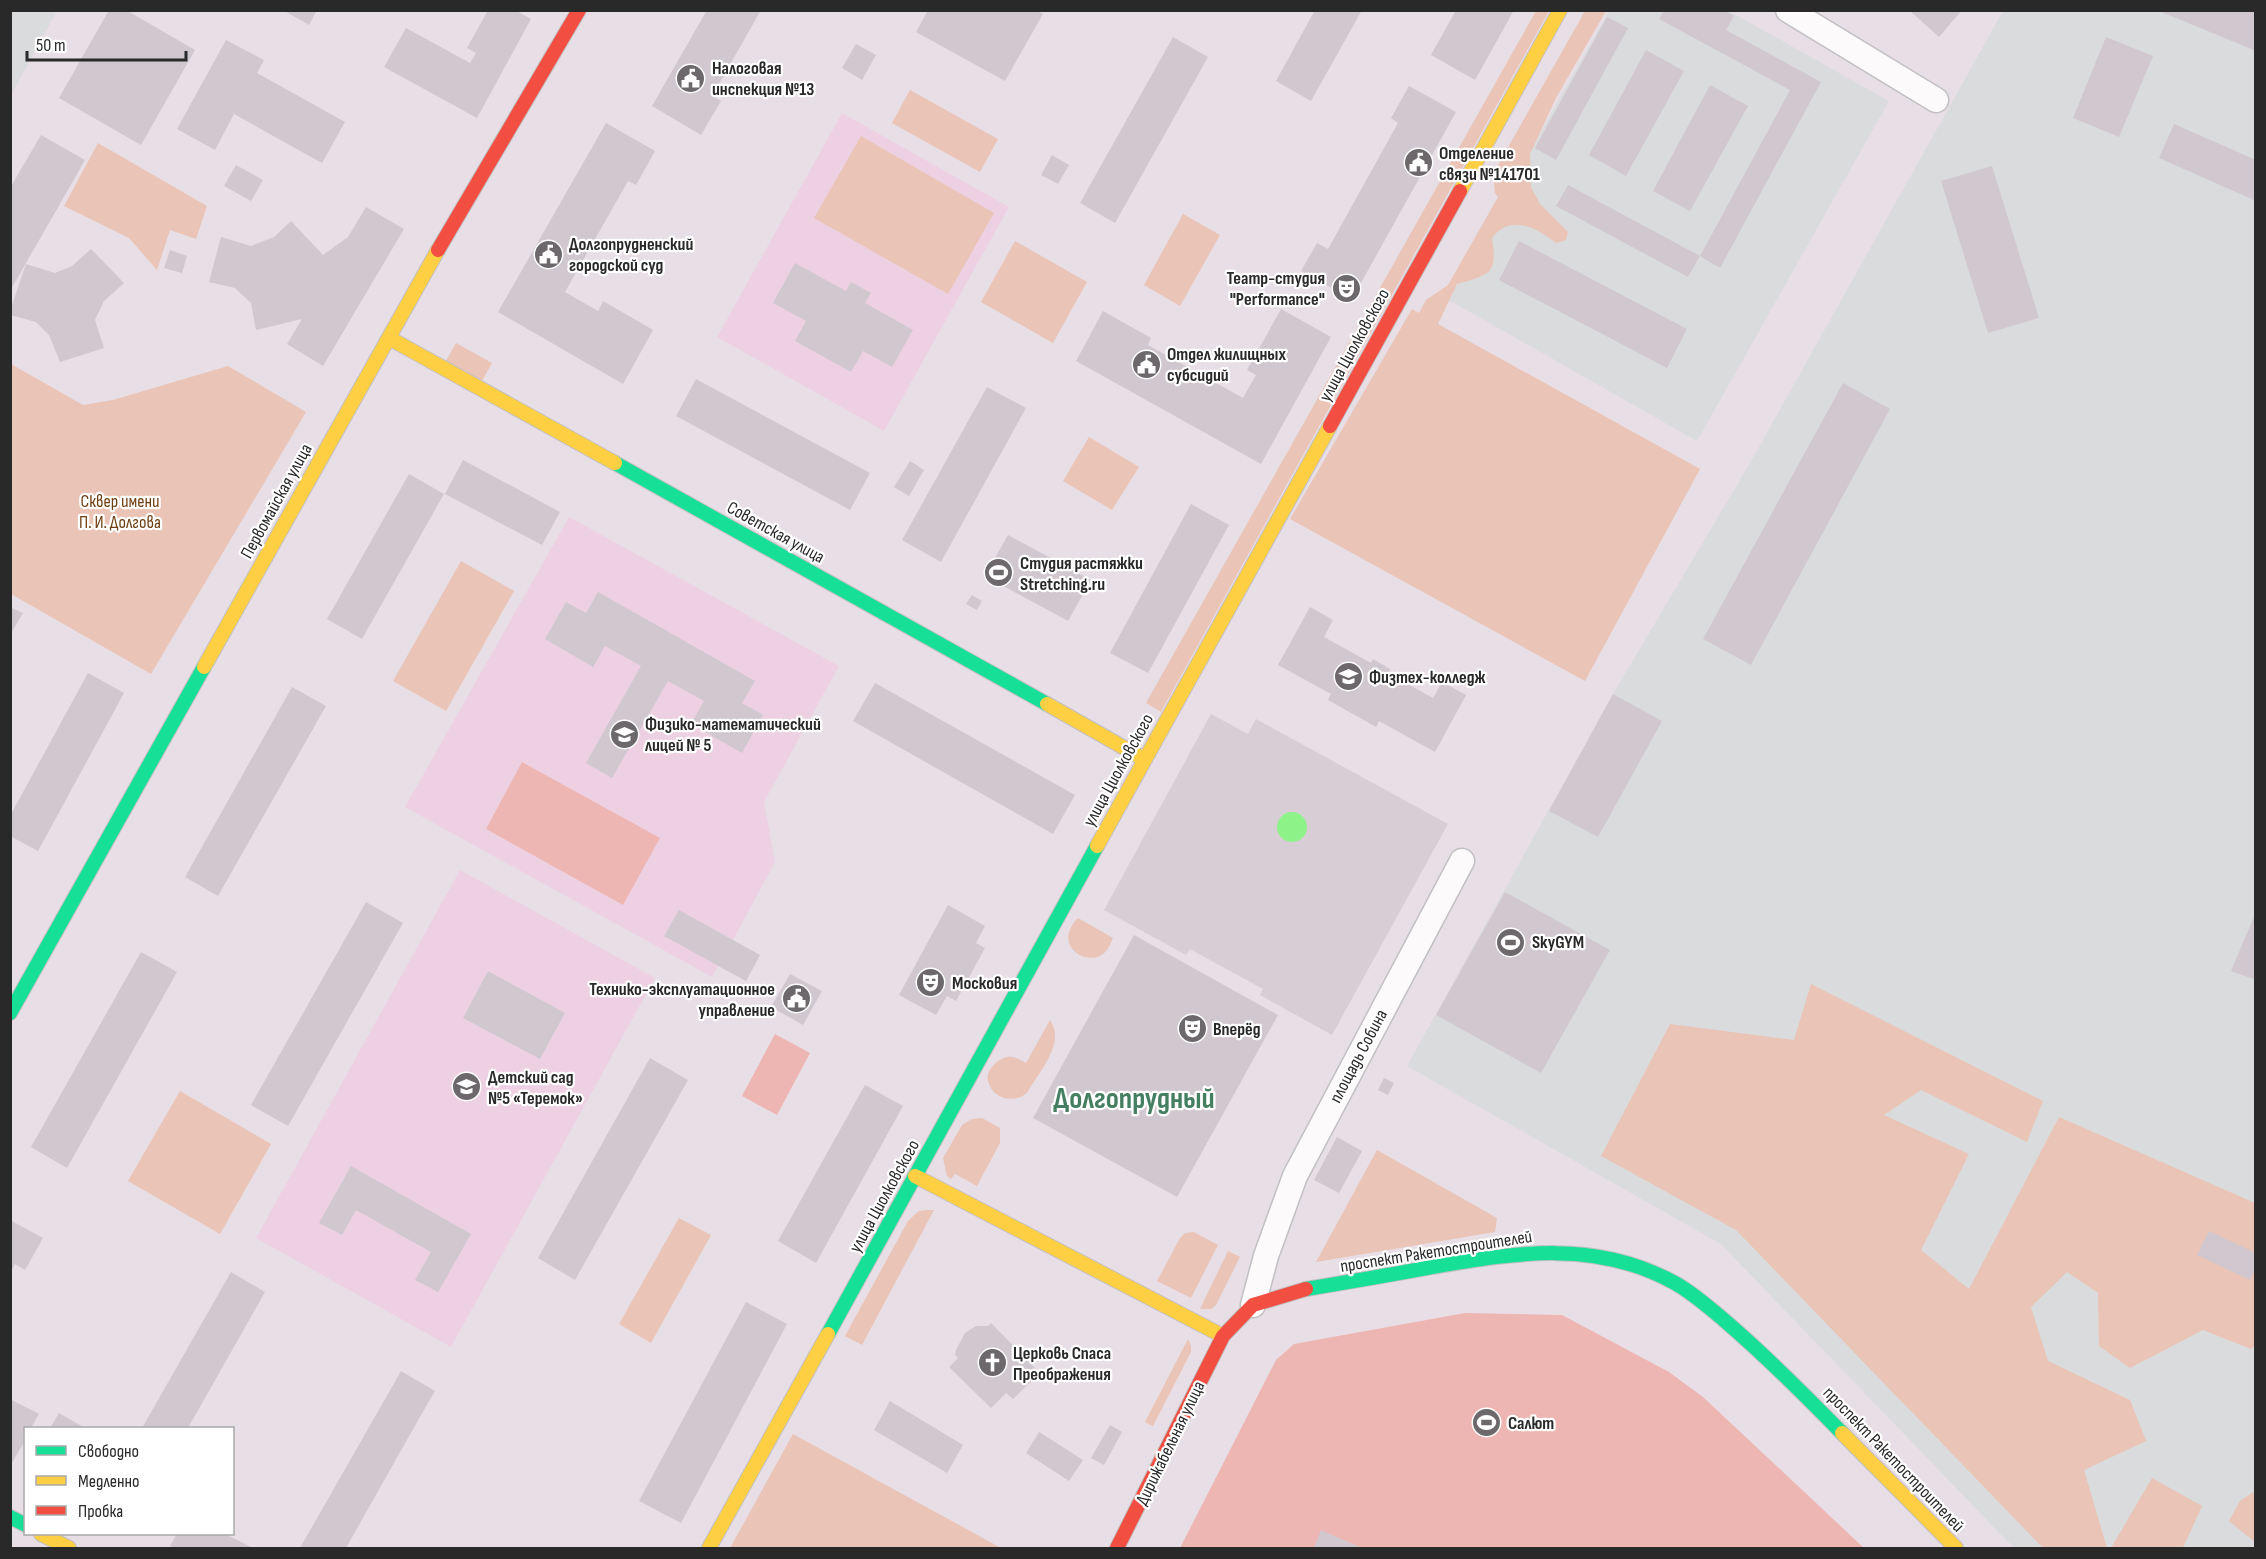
<svg xmlns="http://www.w3.org/2000/svg" width="2266" height="1559" font-family="'Sofia Sans Condensed',sans-serif">
<style>
.industrial{fill:#dadbdd}
.education{fill:#edd1e3}
.green{fill:#eac4b6}
.pitch{fill:#eeb6b3}
.plaza{fill:#d7cdd5}
.water{fill:#8df388}
.building{fill:#d0c8ce}
.lines{fill:none;stroke-linecap:round;stroke-linejoin:round}
.street-casing{stroke:#c1c0c2;stroke-width:27}
.fast-casing{stroke:#c1c0c2;stroke-width:16}
.slow-casing{stroke:#c1c0c2;stroke-width:16}
.jam-casing{stroke:#c1c0c2;stroke-width:16}
.street{stroke:#fcfafb;stroke-width:24}
.fast{stroke:#16e098;stroke-width:14}
.slow{stroke:#ffcf43;stroke-width:14}
.jam{stroke:#f24e42;stroke-width:14}
.labels{text-anchor:middle;stroke-width:4.5;stroke-linejoin:round;paint-order:stroke}
.poi-label{font-size:18px;font-weight:bold;fill:#292929;stroke:#fff;text-anchor:start}
.street-label{font-size:18px;fill:#292929;stroke:#fff}
.park-label{font-size:18px;fill:#6e3e11;stroke:#fff}
.town-label{font-size:30px;font-weight:bold;fill:#457f62;stroke:#fff}
</style>
<rect width="100%" height="100%" fill="#e8dee6"/>
<g class="industrial">
<path d="M11,10l46,1 -46,84 -1,-84z"/>
<path d="M1609,11h120l160,90 -192,340 -250,-142z"/>
<path d="M2003,11h252v1537h-241l-293,-304 -314,-178 206,-372 137,-231z"/>
</g>
<g class="education">
<path d="M842,113l167,94 -125,224 -167,-94z"/>
<path d="M569,517l270,149 -75,136 11,60 -42,78 27,15 -14,26 -28,-15 -6,11 -307,-170z"/>
<path d="M460,870l195,108 -204,369 -195,-109z"/>
</g>
<g class="green">
<path d="M1536,11h13l-388,701 -15,-9z"/>
<path d="M1585,11h21l-50,87 -26,56 1,33 9,17 28,28 -2,8 -10,3c-19,-15 -46,-30 -64,-5 6,37 -2,36 -35,46l-19,40 262,145 -115,212 -295,-162 122,-210 7,4 7,-13 22,-15 50,-88 -3,-4 -2,-19z"/>
<path d="M910,90l88,49 -18,33 -88,-49z"/>
<path d="M861,136l133,77 -46,81 -134,-76z"/>
<path d="M98,143l109,63 -11,33 -26,-9 -13,40 -28,-32 -65,-32z"/>
<path d="M1183,214l37,21 -40,71 -36,-21z"/>
<path d="M1015,241l72,41 -34,61 -72,-41z"/>
<path d="M456,343l36,20 -10,18 -36,-20z"/>
<path d="M11,364l72,41 30,-5 115,-34 78,46 -155,262 -140,-80z"/>
<path d="M1089,437l50,30 -27,43 -49,-29z"/>
<path d="M461,561l53,30 -68,120 -53,-30z"/>
<path d="M1078,918l35,20c-2,4 -4,10 -7,13 -16,19 -56,-5 -28,-33z"/>
<path d="M1811,984l232,117 -16,41 -106,-52 -37,25 85,39 -48,96 48,39 90,-172 196,86v143l-4,3 -48,-19 -73,38 -31,-22 -1,-53 -31,-21 -36,35 17,54 82,39 16,41 -62,29 23,78h-64l-307,-318 -135,-74 69,-132 124,16z"/>
<path d="M1050,1020c16,23 -11,52 -23,73 -13,11 -35,6 -39,-12 -3,-10 10,-23 20,-24 6,-1 12,3 18,6z"/>
<path d="M180,1091l91,53 -51,90 -92,-53z"/>
<path d="M982,1118l18,10v15l-23,43 -22,-12 -4,5 -4,-3 -4,-18 19,-33 10,-6z"/>
<path d="M1377,1150l120,68 -2,14 -179,30z"/>
<path d="M927,1210h7l-72,135 -17,-9 63,-115 11,-10z"/>
<path d="M679,1218l32,17 -60,108 -32,-19z"/>
<path d="M1194,1232l24,13 -27,53 -34,-17 23,-43 5,-5z"/>
<path d="M1228,1251l12,6 -24,48 -5,4h-11z"/>
<path d="M1188,1339l3,7v6l-38,74 -8,-4z"/>
<path d="M793,1434l208,114h-271z"/>
<path d="M2152,1478l50,28 -19,42h-72z"/>
<path d="M2255,1491v51l-26,-21 11,-20z"/>
</g>
<g class="pitch">
<path d="M522,762l138,76 -37,67 -137,-76z"/>
<path d="M775,1034l35,19 -33,62 -35,-19z"/>
<path d="M1465,1313l97,2 107,57 34,25 161,151h-684l96,-188 18,-16z"/>
</g>
<path class="plaza" d="M1211,714l37,20 8,-15 192,105 -116,211 -72,-40 3,-6 -73,-40 -4,6 -82,-45z"/>
<circle class="water" cx="1292" cy="827" r="15"/>
<g class="building">
<path d="M109,10h17l69,40 -54,95 -82,-47z"/>
<path d="M283,10h34l-8,15z"/>
<path d="M488,10h27l16,9 -54,99 -93,-51 22,-39 64,35 6,-10 -9,-5z"/>
<path d="M707,10h54l-49,86 9,5 -20,34 -49,-29z"/>
<path d="M928,10h108l7,4 -38,67 -89,-49z"/>
<path d="M1315,10h47l-51,91 -35,-20z"/>
<path d="M1456,10h58l-39,70 -44,-25z"/>
<path d="M1664,10h60l10,6 -8,14 95,52 -101,186 -20,-12 -12,21 -132,-71 12,-21 132,71 90,-166 -131,-71z"/>
<path d="M1909,10h53l-23,27z"/>
<path d="M2159,10h97v41l-97,-40z"/>
<path d="M1607,17l21,11 -72,132 -21,-12z"/>
<path d="M1173,37l35,20 -93,166 -35,-20z"/>
<path d="M2106,37l47,19 -34,81 -46,-19z"/>
<path d="M226,40l38,20 -7,13 88,49 -23,41 -88,-49 -19,36 -38,-21z"/>
<path d="M856,44l20,11 -14,25 -20,-12z"/>
<path d="M1646,50l38,21 -58,105 -37,-21z"/>
<path d="M1710,85l38,21 -58,105 -37,-20z"/>
<path d="M1409,86l47,26 -104,187 -51,-28 16,-28 11,6 70,-126 -7,-5z"/>
<path d="M606,123l49,28 -19,34 -8,-4 -63,111 33,19 5,-10 50,29 -30,54 -125,-72z"/>
<path d="M2174,124l82,36v41l-97,-43z"/>
<path d="M41,135l44,25 -75,131v-103z"/>
<path d="M1052,155l17,10 -11,19 -17,-9z"/>
<path d="M236,165l27,15 -12,21 -27,-15z"/>
<path d="M1992,166l47,152 -51,15 -47,-152z"/>
<path d="M366,207l38,22 -81,137 -36,-22 15,-25 -46,11 -5,-27 -16,-15 -26,-6 12,-45 30,9 23,-9 17,-16 32,34 25,-18z"/>
<path d="M1519,241l168,88 -20,39 -168,-88z"/>
<path d="M91,249l33,34 -20,18 -9,19 9,28 -44,14 -11,-27 -13,-13 -26,-7v-4l16,-47 29,9 17,-7z"/>
<path d="M170,250l17,6 -5,17 -18,-5z"/>
<path d="M795,263l51,28 5,-9 20,11 -6,10 48,27 -21,37 -29,-16 -12,21 -56,-31 11,-20 -33,-18z"/>
<path d="M1281,309l50,28 -70,127 -185,-103 27,-50 48,27 -3,7 95,53 13,-23 -9,-5z"/>
<path d="M696,379l174,94 -20,37 -174,-94z"/>
<path d="M1843,383l47,26 -139,256 -48,-26z"/>
<path d="M987,387l39,21 -85,154 -39,-22z"/>
<path d="M463,460l97,52 -18,33 -97,-51z"/>
<path d="M910,461l14,9 -15,26 -15,-9z"/>
<path d="M409,474l35,20 -82,145 -35,-20z"/>
<path d="M1191,504l38,21 -81,148 -38,-20z"/>
<path d="M1008,535l83,45 -23,41 -83,-45z"/>
<path d="M598,592l157,89 -13,22 21,12 -21,38 -51,-29 13,-23 -36,-20 -56,97 -26,-15 55,-97 -36,-20 -12,21 -48,-28 21,-37 20,11z"/>
<path d="M972,595l10,6 -5,9 -11,-6z"/>
<path d="M10,607l13,6 -13,22z"/>
<path d="M1310,607l23,13 -9,17 47,26 2,-4 17,10 -2,4 45,25 9,-16 24,13 -31,57 -56,-31 -3,6 -48,-27 3,-6 -53,-29z"/>
<path d="M88,673l36,20 -86,158 -28,-15v-20z"/>
<path d="M875,683l200,112 -22,39 -200,-113z"/>
<path d="M292,687l34,19 -108,190 -33,-19z"/>
<path d="M1613,694l49,27 -64,116 -49,-26z"/>
<path d="M1505,892l105,58 -69,123 -105,-58z"/>
<path d="M366,902l37,21 -115,203 -37,-21z"/>
<path d="M948,905l37,21 -9,17 9,5 -29,53 -9,-5 -11,19 -37,-20z"/>
<path d="M679,910l81,45 -14,26 -82,-45z"/>
<path d="M2256,912v68l-25,-9z"/>
<path d="M1134,935l144,80 -101,182 -144,-79z"/>
<path d="M141,952l36,20 -110,196 -36,-21z"/>
<path d="M488,971l77,42 -25,46 -77,-41z"/>
<path d="M790,974l32,17 -19,34 -32,-18z"/>
<path d="M650,1058l38,22 -113,200 -37,-22z"/>
<path d="M1384,1078l10,5 -6,12 -10,-5z"/>
<path d="M865,1085l38,21 -87,157 -38,-22z"/>
<path d="M1337,1137l25,14 -23,42 -25,-13z"/>
<path d="M351,1166l120,68 -33,58 -23,-12 16,-28 -75,-42 -14,25 -23,-12z"/>
<path d="M10,1220l33,18 -18,32 -10,-6 -5,9z"/>
<path d="M2209,1231l47,22v14l-6,13 -53,-25z"/>
<path d="M231,1272l34,20 -77,136h-46z"/>
<path d="M746,1302l41,22 -106,199 -42,-22z"/>
<path d="M991,1323l49,50 -27,26 -7,-6 -15,15 -42,-41 9,-9 -3,-3 1,-5 9,-17 11,-7h12z"/>
<path d="M401,1371l34,20 -14,24 -75,133h-46z"/>
<path d="M10,1399l29,15 -8,14h-5v11l-16,27z"/>
<path d="M890,1401l73,44 -16,28 -73,-43z"/>
<path d="M59,1413l26,15h-35z"/>
<path d="M1110,1425l12,7 -18,33 -13,-7z"/>
<path d="M1039,1432l44,28 -14,21 -43,-28z"/>
<path d="M1321,1530l41,18h-48z"/>
<path d="M177,1534h48l28,14h-78l-5,-2z"/>
</g>
<g class="lines">
<defs>
<g id="street">
<path d="M1788,10l148,90"/>
<path d="M1253,1305l13,-49 29,-80 167,-315"/>
</g>
<g id="fast">
<path d="M615,463l432,241"/>
<path d="M10,1013l194,-346"/>
<path d="M1306,1289c42,-7 84,-14 126,-22 83,-14 162,-28 241,15 19,10 34,24 51,38 42,36 80,74 118,113"/>
<path d="M828,1334l269,-488"/>
<path d="M10,1517l16,8"/>
</g>
<g id="slow">
<path d="M1460,191l100,-181"/>
<path d="M389,338l226,125"/>
<path d="M204,667l234,-417"/>
<path d="M1047,704l97,55"/>
<path d="M1097,846l233,-420"/>
<path d="M915,1176l308,160"/>
<path d="M1842,1433l114,115"/>
<path d="M41,1534l28,14"/>
<path d="M709,1548l119,-214"/>
</g>
<g id="jam">
<path d="M438,250l141,-240"/>
<path d="M1330,426l130,-235"/>
<path d="M1117,1548l106,-212 30,-31 53,-16"/>
</g>
</defs>
<use href="#street" class="street-casing"/>
<use href="#fast" class="fast-casing"/>
<use href="#slow" class="slow-casing"/>
<use href="#jam" class="jam-casing"/>
<use href="#street" class="street"/>
<use href="#fast" class="fast"/>
<use href="#slow" class="slow"/>
<use href="#jam" class="jam"/>
</g>
<defs>
<symbol id="civic-disc" viewBox="-11 -11 22 22"><circle r="9.5" fill="#6c686b" stroke="#fff"/><path d="M-.6-6.5H3V-4.5H.6V-3L4-1V1h2V6H-6V1h2V-1L-.6-3ZM-1.2 2.5V6h2.4V2.5Z" fill="#fff"/></symbol>
<symbol id="theatre-disc" viewBox="-11 -11 22 22"><circle r="9.5" fill="#6c686b" stroke="#fff"/><path d="M-5-5.5Q0-4 5-5.5V0Q5 5 0 6Q-5 5-5 0ZM-3.3-2.5H-1v1.5H-3.3ZM1-2.5H3.3v1.5H1ZM-2.8 1Q0 5.5 2.8 1Z" fill="#fff"/></symbol>
<symbol id="stadium-disc" viewBox="-11 -11 22 22"><circle r="9.5" fill="#6c686b" stroke="#fff"/><path d="M0-5a6.5 5 0 1 0 0 10a6.5 5 0 1 0 0-10ZM-3.5-1.8h7v3.6h-7Z" fill="#fff"/></symbol>
<symbol id="university-disc" viewBox="-11 -11 22 22"><circle r="9.5" fill="#6c686b" stroke="#fff"/><path d="M0-5L7-2L0 1L-7-2ZM-4 1L0 2.5L4 1V4Q0 6-4 4Z" fill="#fff"/></symbol>
<symbol id="school-disc" viewBox="-11 -11 22 22"><circle r="9.5" fill="#6c686b" stroke="#fff"/><path d="M0-5L7-2L0 1L-7-2ZM-4 1L0 2.5L4 1V4Q0 6-4 4Z" fill="#fff"/></symbol>
<symbol id="church-disc" viewBox="-11 -11 22 22"><circle r="9.5" fill="#6c686b" stroke="#fff"/><path d="M-1.2-6h2.4v3.5h3.3v2.4h-3.3V6h-2.4V-.1h-3.3v-2.4h3.3Z" fill="#fff"/></symbol>
</defs>
<g fill-rule="evenodd">
<use href="#civic-disc" x="674" y="62" width="33" height="33"/>
<use href="#civic-disc" x="1402" y="146" width="33" height="33"/>
<use href="#civic-disc" x="532" y="238" width="33" height="33"/>
<use href="#theatre-disc" x="1330" y="272" width="33" height="33"/>
<use href="#civic-disc" x="1130" y="348" width="33" height="33"/>
<use href="#stadium-disc" x="982" y="556" width="33" height="33"/>
<use href="#university-disc" x="1332" y="660" width="33" height="33"/>
<use href="#school-disc" x="608" y="718" width="33" height="33"/>
<use href="#stadium-disc" x="1494" y="926" width="33" height="33"/>
<use href="#theatre-disc" x="914" y="966" width="33" height="33"/>
<use href="#civic-disc" x="780" y="982" width="33" height="33"/>
<use href="#theatre-disc" x="1176" y="1012" width="33" height="33"/>
<use href="#school-disc" x="450" y="1070" width="33" height="33"/>
<use href="#church-disc" x="976" y="1346" width="33" height="33"/>
<use href="#stadium-disc" x="1470" y="1406" width="33" height="33"/>
</g>
<g class="labels">
<g class="poi-label">
<text x="712" y="74">Налоговая<tspan x="712" dy="21">инспекция №13</tspan></text>
<text x="1439" y="159">Отделение<tspan x="1439" dy="21">связи №141701</tspan></text>
<text x="569" y="250">Долгопрудненский<tspan x="569" dy="21">городской суд</tspan></text>
<text x="1325" y="284" text-anchor="end">Театр-студия<tspan x="1325" dy="21">"Performance"</tspan></text>
<text x="1167" y="360">Отдел жилищных<tspan x="1167" dy="21">субсидий</tspan></text>
<text x="1020" y="569">Студия растяжки<tspan x="1020" dy="21">Stretching.ru</tspan></text>
<text x="1369" y="683">Физтех-колледж</text>
<text x="645" y="730">Физико-математический<tspan x="645" dy="21">лицей № 5</tspan></text>
<text x="1532" y="948">SkyGYM</text>
<text x="952" y="989">Московия</text>
<text x="775" y="995" text-anchor="end">Технико-эксплуатационное<tspan x="775" dy="21">управление</tspan></text>
<text x="1213" y="1035">Вперёд</text>
<text x="488" y="1083">Детский сад<tspan x="488" dy="21">№5 «Теремок»</tspan></text>
<text x="1013" y="1359">Церковь Спаса<tspan x="1013" dy="21">Преображения</tspan></text>
<text x="1508" y="1429">Салют</text>
</g>
<g class="street-label">
<text transform="translate(1354 345) rotate(-61)" y="6">улица Циолковского</text>
<text transform="translate(276 501) rotate(-61)" y="6">Первомайская улица</text>
<text transform="translate(776 532) rotate(29)" y="6">Советская улица</text>
<text transform="translate(1118 770) rotate(-61)" y="6">улица Циолковского</text>
<text transform="translate(1358 1056) rotate(-62)" y="6">площадь Собина</text>
<text transform="translate(884 1196) rotate(-61)" y="6">улица Циолковского</text>
<text transform="translate(1436 1251) rotate(-9)" y="6">проспект Ракетостроителей</text>
<text transform="translate(1170 1443) rotate(-64)" y="6">Дирижабельная улица</text>
<text transform="translate(1894 1459) rotate(46)" y="6">проспект Ракетостроителей</text>
</g>
<g class="park-label">
<text x="120" y="507">Сквер имени<tspan x="120" dy="21">П. И. Долгова</tspan></text>
</g>
<g class="town-label">
<text x="1134" y="1108">Долгопрудный</text>
</g>
</g>
<rect width="2266" height="1559" fill="none" stroke="#292929" stroke-width="24"/>
<rect x="24" y="1427" width="210" height="108" fill="#ffffff" stroke="#a9a9a9" stroke-width="1.5"/>
<rect x="36" y="1446" width="30" height="9" fill="#16e098" stroke="#a9a9a9" stroke-width="1.5"/>
<text x="78" y="1457" font-size="18" fill="#292929">Свободно</text>
<rect x="36" y="1476" width="30" height="9" fill="#ffcf43" stroke="#a9a9a9" stroke-width="1.5"/>
<text x="78" y="1487" font-size="18" fill="#292929">Медленно</text>
<rect x="36" y="1506" width="30" height="9" fill="#f24e42" stroke="#a9a9a9" stroke-width="1.5"/>
<text x="78" y="1517" font-size="18" fill="#292929">Пробка</text>
<path d="M27 51v9h159v-9" fill="none" stroke="#292929" stroke-width="3"/>
<text x="36" y="51" font-size="18" fill="#292929" stroke="#ffffff" stroke-width="4.5" paint-order="stroke">50 m</text>
</svg>
